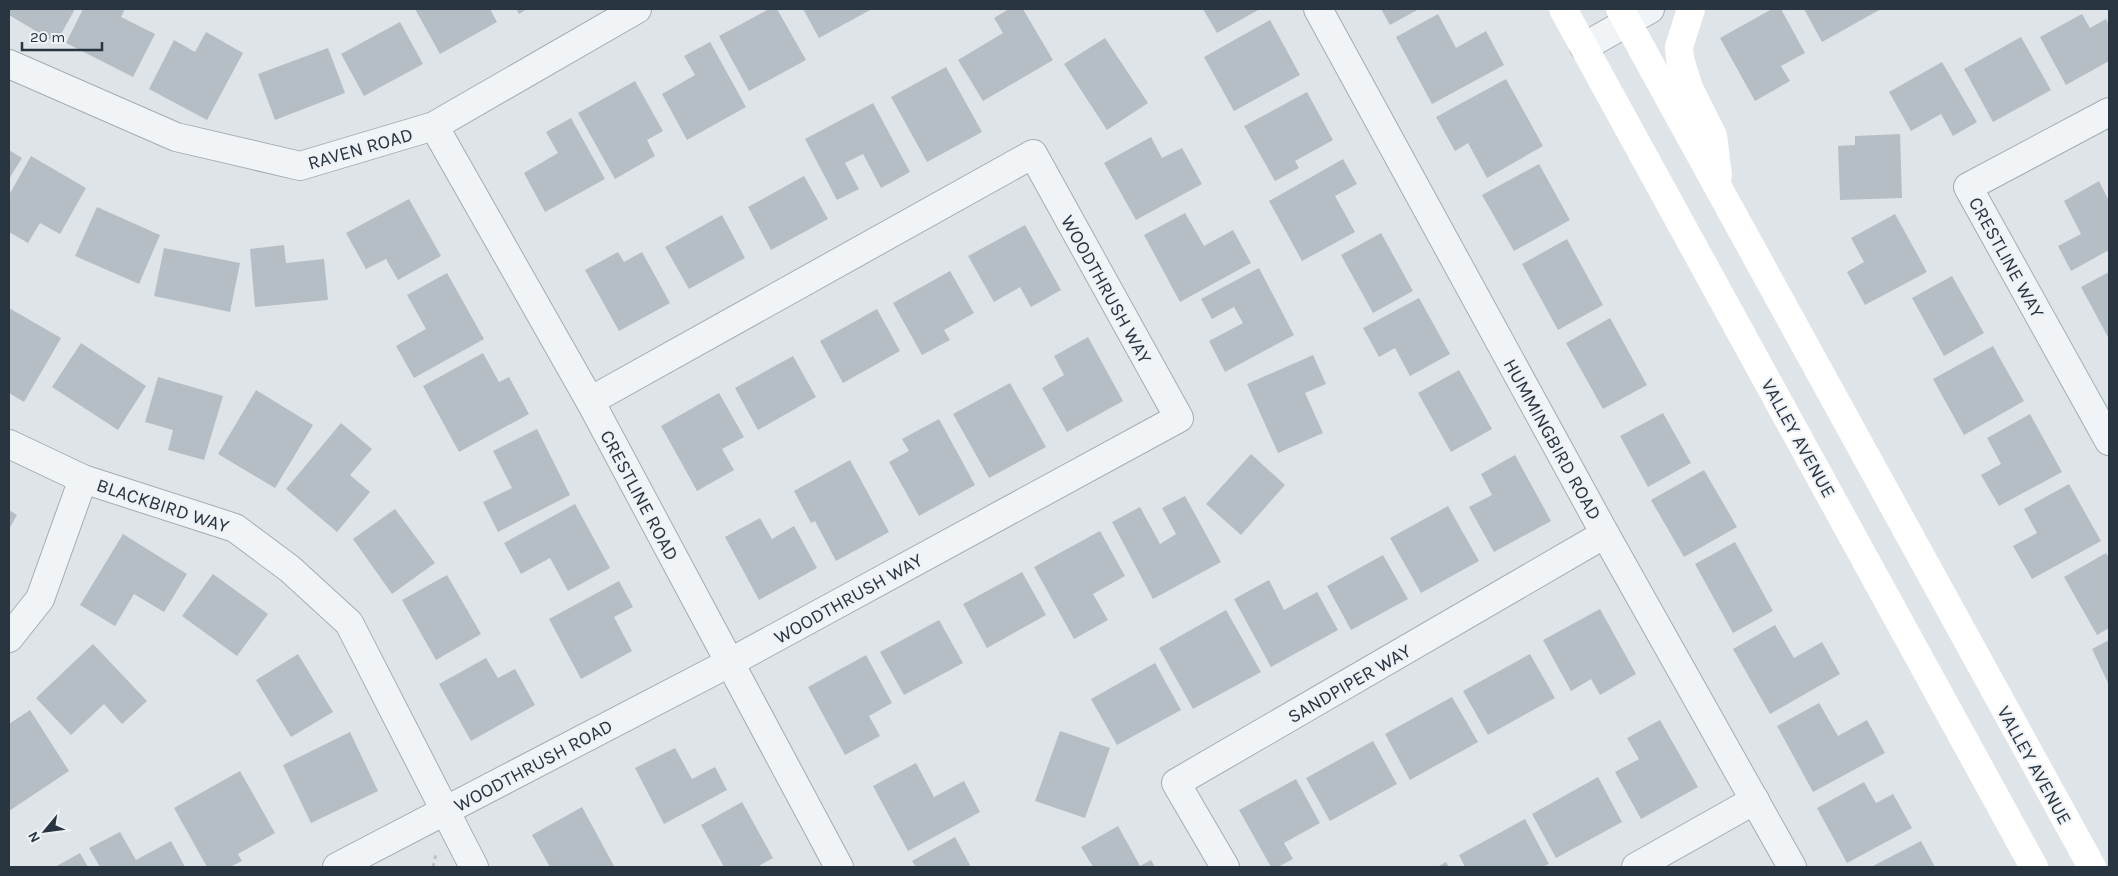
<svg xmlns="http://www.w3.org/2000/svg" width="2118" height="876" font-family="Karla,sans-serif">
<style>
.building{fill:#b6bec5}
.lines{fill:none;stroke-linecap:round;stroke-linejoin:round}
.street-casing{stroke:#a4acb2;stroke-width:30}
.path{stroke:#bdc2c6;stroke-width:3;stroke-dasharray:4 4;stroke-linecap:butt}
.street{stroke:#f1f4f6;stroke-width:28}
.secondary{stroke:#fff;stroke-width:28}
.labels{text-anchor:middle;stroke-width:4;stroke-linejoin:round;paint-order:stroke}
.street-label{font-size:19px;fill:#28343f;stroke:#eef2f6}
</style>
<rect width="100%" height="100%" fill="#dfe4e8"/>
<g class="building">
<path d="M9,9h66l-19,34 -47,-28z"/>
<path d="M83,9h42l-4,8 34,17 -22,43 -67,-34z"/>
<path d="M415,9h75l7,13 -57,32z"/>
<path d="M516,9h11l-8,5z"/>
<path d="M769,9h8l29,51 -57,31 -30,-55z"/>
<path d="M803,9h69l-53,29z"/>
<path d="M1009,9h14l30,51 -70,41 -25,-41 45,-27 -9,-15z"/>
<path d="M1203,9h57l-43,24z"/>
<path d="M1381,9h38l-29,16z"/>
<path d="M1772,9h9l24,44 -24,13 9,15 -35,20 -35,-63z"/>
<path d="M1804,9h77l-59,33z"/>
<path d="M1438,14l18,34 30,-17 18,34 -72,39 -36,-67z"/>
<path d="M2082,14l8,14 16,-9 3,7v35l-43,24 -26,-48z"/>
<path d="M1270,20l30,55 -66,36 -30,-54z"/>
<path d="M400,22l23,42 -59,32 -23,-42z"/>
<path d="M206,32l37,21 -36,67 -58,-31 25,-49 21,12z"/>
<path d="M2021,37l30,53 -58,32 -29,-53z"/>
<path d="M1105,38l43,65 -41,27 -43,-66z"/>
<path d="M710,42l36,65 -59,33 -25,-46 33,-19 -11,-19z"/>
<path d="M328,48l17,45 -70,27 -17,-46z"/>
<path d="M1942,62l35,60 -24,14 -12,-22 -30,17 -22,-39z"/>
<path d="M946,67l36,65 -55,30 -36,-65z"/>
<path d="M1506,79l37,67 -56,32 -19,-35 -13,8 -19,-34z"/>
<path d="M635,81l28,50 -16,9 8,16 -40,23 -37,-66z"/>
<path d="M1307,92l26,48 -38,21 4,7 -24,13 -31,-55z"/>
<path d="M873,103l37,69 -29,16 -18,-34 -18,9 14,26 -22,11 -32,-61z"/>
<path d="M571,118l34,61 -60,33 -21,-39 34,-20 -12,-21z"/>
<path d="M1900,134l2,64 -62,2 -2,-54 17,-1v-9z"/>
<path d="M1151,137l11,21 20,-10 20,36 -66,36 -32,-57z"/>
<path d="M9,150l13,8 -13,21z"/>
<path d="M31,156l55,32 -26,46 -20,-11 -12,20 -19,-11v-37z"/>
<path d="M1343,159l14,25 -22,12 20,36 -53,29 -33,-60z"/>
<path d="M1539,164l31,56 -56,31 -32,-56z"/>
<path d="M804,176l24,43 -57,31 -23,-43z"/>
<path d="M2099,181l10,20v49l-38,21 -13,-25 23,-12 -17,-33z"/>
<path d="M409,199l32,57 -43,24 -12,-21 -20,10 -20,-36z"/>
<path d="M97,207l63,28 -21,49 -64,-28z"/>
<path d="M1185,213l19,33 29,-16 18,33 -71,39 -36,-67z"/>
<path d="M1895,214l32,58 -62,33 -18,-33 17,-10 -13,-24z"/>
<path d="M722,215l23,43 -56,31 -24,-42z"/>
<path d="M1025,225l36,65 -30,17 -11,-20 -26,15 -26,-46z"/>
<path d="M1381,233l32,58 -40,22 -32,-58z"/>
<path d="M1567,239l36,66 -45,25 -36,-66z"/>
<path d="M284,245l2,18 38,-4 4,41 -73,7 -5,-58z"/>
<path d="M164,248l76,15 -10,49 -76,-16z"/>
<path d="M618,252l6,10 18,-10 28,51 -51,28 -34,-61z"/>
<path d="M1259,268l35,67 -69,37 -16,-31 34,-18 -9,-16 -22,12 -11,-20z"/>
<path d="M950,271l24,42 -30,17 6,10 -28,15 -29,-52z"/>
<path d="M2109,272v67l-28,-52z"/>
<path d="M447,273l37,66 -70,39 -18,-32 30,-17 -19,-34z"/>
<path d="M1952,276l32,57 -40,23 -32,-58z"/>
<path d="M1419,298l31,56 -40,22 -15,-28 -16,9 -16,-29z"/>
<path d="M9,308l52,30 -37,64 -15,-9z"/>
<path d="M877,309l23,42 -57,32 -23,-42z"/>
<path d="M1610,318l37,67 -44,24 -37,-66z"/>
<path d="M1088,337l35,64 -56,31 -25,-44 22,-13 -10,-19z"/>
<path d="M81,343l65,43 -28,44 -66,-43z"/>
<path d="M1993,346l31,55 -60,34 -31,-56z"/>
<path d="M483,353l16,29 10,-5 20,37 -70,38 -36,-66z"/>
<path d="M1313,355l13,29 -21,9 18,40 -45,20 -31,-69z"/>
<path d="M793,356l23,41 -58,33 -23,-42z"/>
<path d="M1459,370l33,59 -41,23 -33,-59z"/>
<path d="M158,377l65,19 -19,64 -36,-10 5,-20 -28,-8z"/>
<path d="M1010,383l36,64 -57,31 -36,-64z"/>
<path d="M256,390l57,35 -38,63 -57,-34z"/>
<path d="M719,393l25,44 -22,12 12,21 -37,21 -36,-65z"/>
<path d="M1663,413l28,50 -43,24 -28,-51z"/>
<path d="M2030,414l32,58 -63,34 -18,-31 20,-11 -14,-26z"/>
<path d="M939,419l36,66 -56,31 -30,-54 20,-11 -7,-12z"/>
<path d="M341,423l31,26 -22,26 20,17 -33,40 -51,-43z"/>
<path d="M537,429l33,66 -72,37 -15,-30 29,-14 -19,-37z"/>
<path d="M1251,454l34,31 -44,50 -35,-31z"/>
<path d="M1515,455l36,66 -57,31 -25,-45 23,-12 -11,-21z"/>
<path d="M850,460l39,72 -53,29 -21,-40 -4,2 -17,-32z"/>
<path d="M1704,470l33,57 -53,30 -33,-57z"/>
<path d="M2069,484l32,57 -69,38 -19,-33 24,-13 -13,-24z"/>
<path d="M1185,496l36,66 -68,37 -41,-77 28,-15 20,37 16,-10 -14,-26z"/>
<path d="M575,504l35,64 -42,23 -18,-33 -29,16 -17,-31z"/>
<path d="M1448,506l31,55 -58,32 -31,-55z"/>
<path d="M395,509l40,54 -43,31 -39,-55z"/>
<path d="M9,510l8,5 -8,14z"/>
<path d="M760,518l12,21 22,-13 23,42 -58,32 -34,-63z"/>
<path d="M1100,531l25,45 -32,18 15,26 -34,19 -40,-72z"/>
<path d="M123,534l64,40 -23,38 -30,-18 -19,32 -35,-21z"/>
<path d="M1735,542l38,69 -40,22 -38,-69z"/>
<path d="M2106,553l3,5v70l-12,7 -33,-58z"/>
<path d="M1383,555l25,44 -57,31 -24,-44z"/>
<path d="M1022,572l24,43 -59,33 -24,-44z"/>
<path d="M213,574l55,40 -31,42 -55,-40z"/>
<path d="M447,575l34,59 -45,26 -34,-60z"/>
<path d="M1269,580l15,30 33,-18 21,38 -67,37 -37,-68z"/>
<path d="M619,581l14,26 -19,10 18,34 -51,28 -32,-60z"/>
<path d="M1600,609l36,65 -36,21 -9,-16 -20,12 -28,-51z"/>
<path d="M1226,610l35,62 -68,37 -34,-61z"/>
<path d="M939,620l24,43 -59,32 -24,-43z"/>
<path d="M1775,625l19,33 28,-16 18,32 -70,40 -37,-65z"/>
<path d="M2109,640v45l-17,-36z"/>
<path d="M93,644l54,57 -25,23 -18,-20 -33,31 -35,-37z"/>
<path d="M298,654l35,58 -42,25 -35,-57z"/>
<path d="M1530,654l25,44 -67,37 -25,-44z"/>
<path d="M866,655l26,48 -23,13 11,20 -35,19 -37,-68z"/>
<path d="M486,658l12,20 17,-9 20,36 -64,36 -32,-57z"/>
<path d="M1155,663l26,47 -64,35 -26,-46z"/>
<path d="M1452,697l26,45 -68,38 -25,-46z"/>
<path d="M1819,703l19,33 29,-16 18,33 -72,39 -36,-66z"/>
<path d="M30,710l39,61 -60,40v-87z"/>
<path d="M1660,720l38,67 -57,32 -26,-47 24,-13 -12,-21z"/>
<path d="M1060,731l50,17 -25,70 -50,-17z"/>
<path d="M350,732l28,59 -67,32 -28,-58z"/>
<path d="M1373,741l24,43 -67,37 -24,-43z"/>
<path d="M675,748l17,31 23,-12 12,23 -63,34 -29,-56z"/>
<path d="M916,763l18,34 30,-16 16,31 -72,39 -35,-65z"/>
<path d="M240,771l35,62 -37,21 4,7 -12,6h-23l-33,-59z"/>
<path d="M1598,777l24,45 -66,36 -24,-44z"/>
<path d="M1296,779l24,44 -36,20 9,16 -15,8h-7l-32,-57z"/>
<path d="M1864,782l12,21 17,-9 19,34 -65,35 -30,-55z"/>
<path d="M742,802l31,56 -16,9h-33l-23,-42z"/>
<path d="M582,807l32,59 -64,1 -18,-32z"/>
<path d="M1525,819l24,45 -7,3h-77l-6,-12z"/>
<path d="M1118,826l22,40 11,-6 4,7h-62l-12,-20z"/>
<path d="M120,832l16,28 35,-19 14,26h-85l-11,-19z"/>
<path d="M955,837l16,30h-55l-4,-6z"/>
<path d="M1921,841l14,26h-64z"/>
<path d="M80,853l8,14h-33z"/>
<path d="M1446,862l3,5h-12z"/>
</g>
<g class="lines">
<defs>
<g id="street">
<path d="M1318,9l287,525 187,333"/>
<path d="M1584,47l66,-38"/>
<path d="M9,64l167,73 124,29 134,-40 203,-117"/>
<path d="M2109,112l-141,75 141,254"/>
<path d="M434,126l156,275 249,466"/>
<path d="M9,444l74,35 152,49 55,41 59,54 125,244"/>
<path d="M9,638l31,-39 43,-120"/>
<path d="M337,867l392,-204 450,-245 -146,-264 -443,247"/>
<path d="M1225,867l-49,-84 429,-249"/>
<path d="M1636,867l119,-67"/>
</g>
</defs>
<use href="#street" class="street-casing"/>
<path class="path" d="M433,867l3,-13"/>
<use href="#street" class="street"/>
<g class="secondary">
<path d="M1563,9l471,858"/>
<path d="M1620,9l472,858"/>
<path d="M1691,9l-12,38 1,12 9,29 24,48 5,39"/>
</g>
</g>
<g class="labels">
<g class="street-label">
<text transform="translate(360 148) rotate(-16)" y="7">RAVEN ROAD</text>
<text transform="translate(2007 257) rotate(61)" y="7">CRESTLINE WAY</text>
<text transform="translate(1107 289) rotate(61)" y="7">WOODTHRUSH WAY</text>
<text transform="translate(1799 438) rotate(61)" y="7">VALLEY AVENUE</text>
<text transform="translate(1553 439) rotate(61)" y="7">HUMMINGBIRD ROAD</text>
<text transform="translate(640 495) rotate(62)" y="7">CRESTLINE ROAD</text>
<text transform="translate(163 505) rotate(18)" y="7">BLACKBIRD WAY</text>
<text transform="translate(848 598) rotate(-29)" y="7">WOODTHRUSH WAY</text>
<text transform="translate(1349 683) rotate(-30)" y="7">SANDPIPER WAY</text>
<text transform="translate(533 765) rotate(-28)" y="7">WOODTHRUSH ROAD</text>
<text transform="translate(2035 765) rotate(61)" y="7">VALLEY AVENUE</text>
</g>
</g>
<rect width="2118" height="876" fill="none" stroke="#28343f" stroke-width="20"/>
<g transform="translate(45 831) rotate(241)" stroke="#eef2f6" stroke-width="4" paint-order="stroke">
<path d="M0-4L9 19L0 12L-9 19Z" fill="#28343f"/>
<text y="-8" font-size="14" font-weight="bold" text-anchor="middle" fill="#28343f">N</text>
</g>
<path d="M22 42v8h80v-8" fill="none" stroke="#28343f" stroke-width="2.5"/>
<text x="30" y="42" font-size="15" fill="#28343f" stroke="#eef2f6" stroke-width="4" paint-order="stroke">20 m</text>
</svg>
